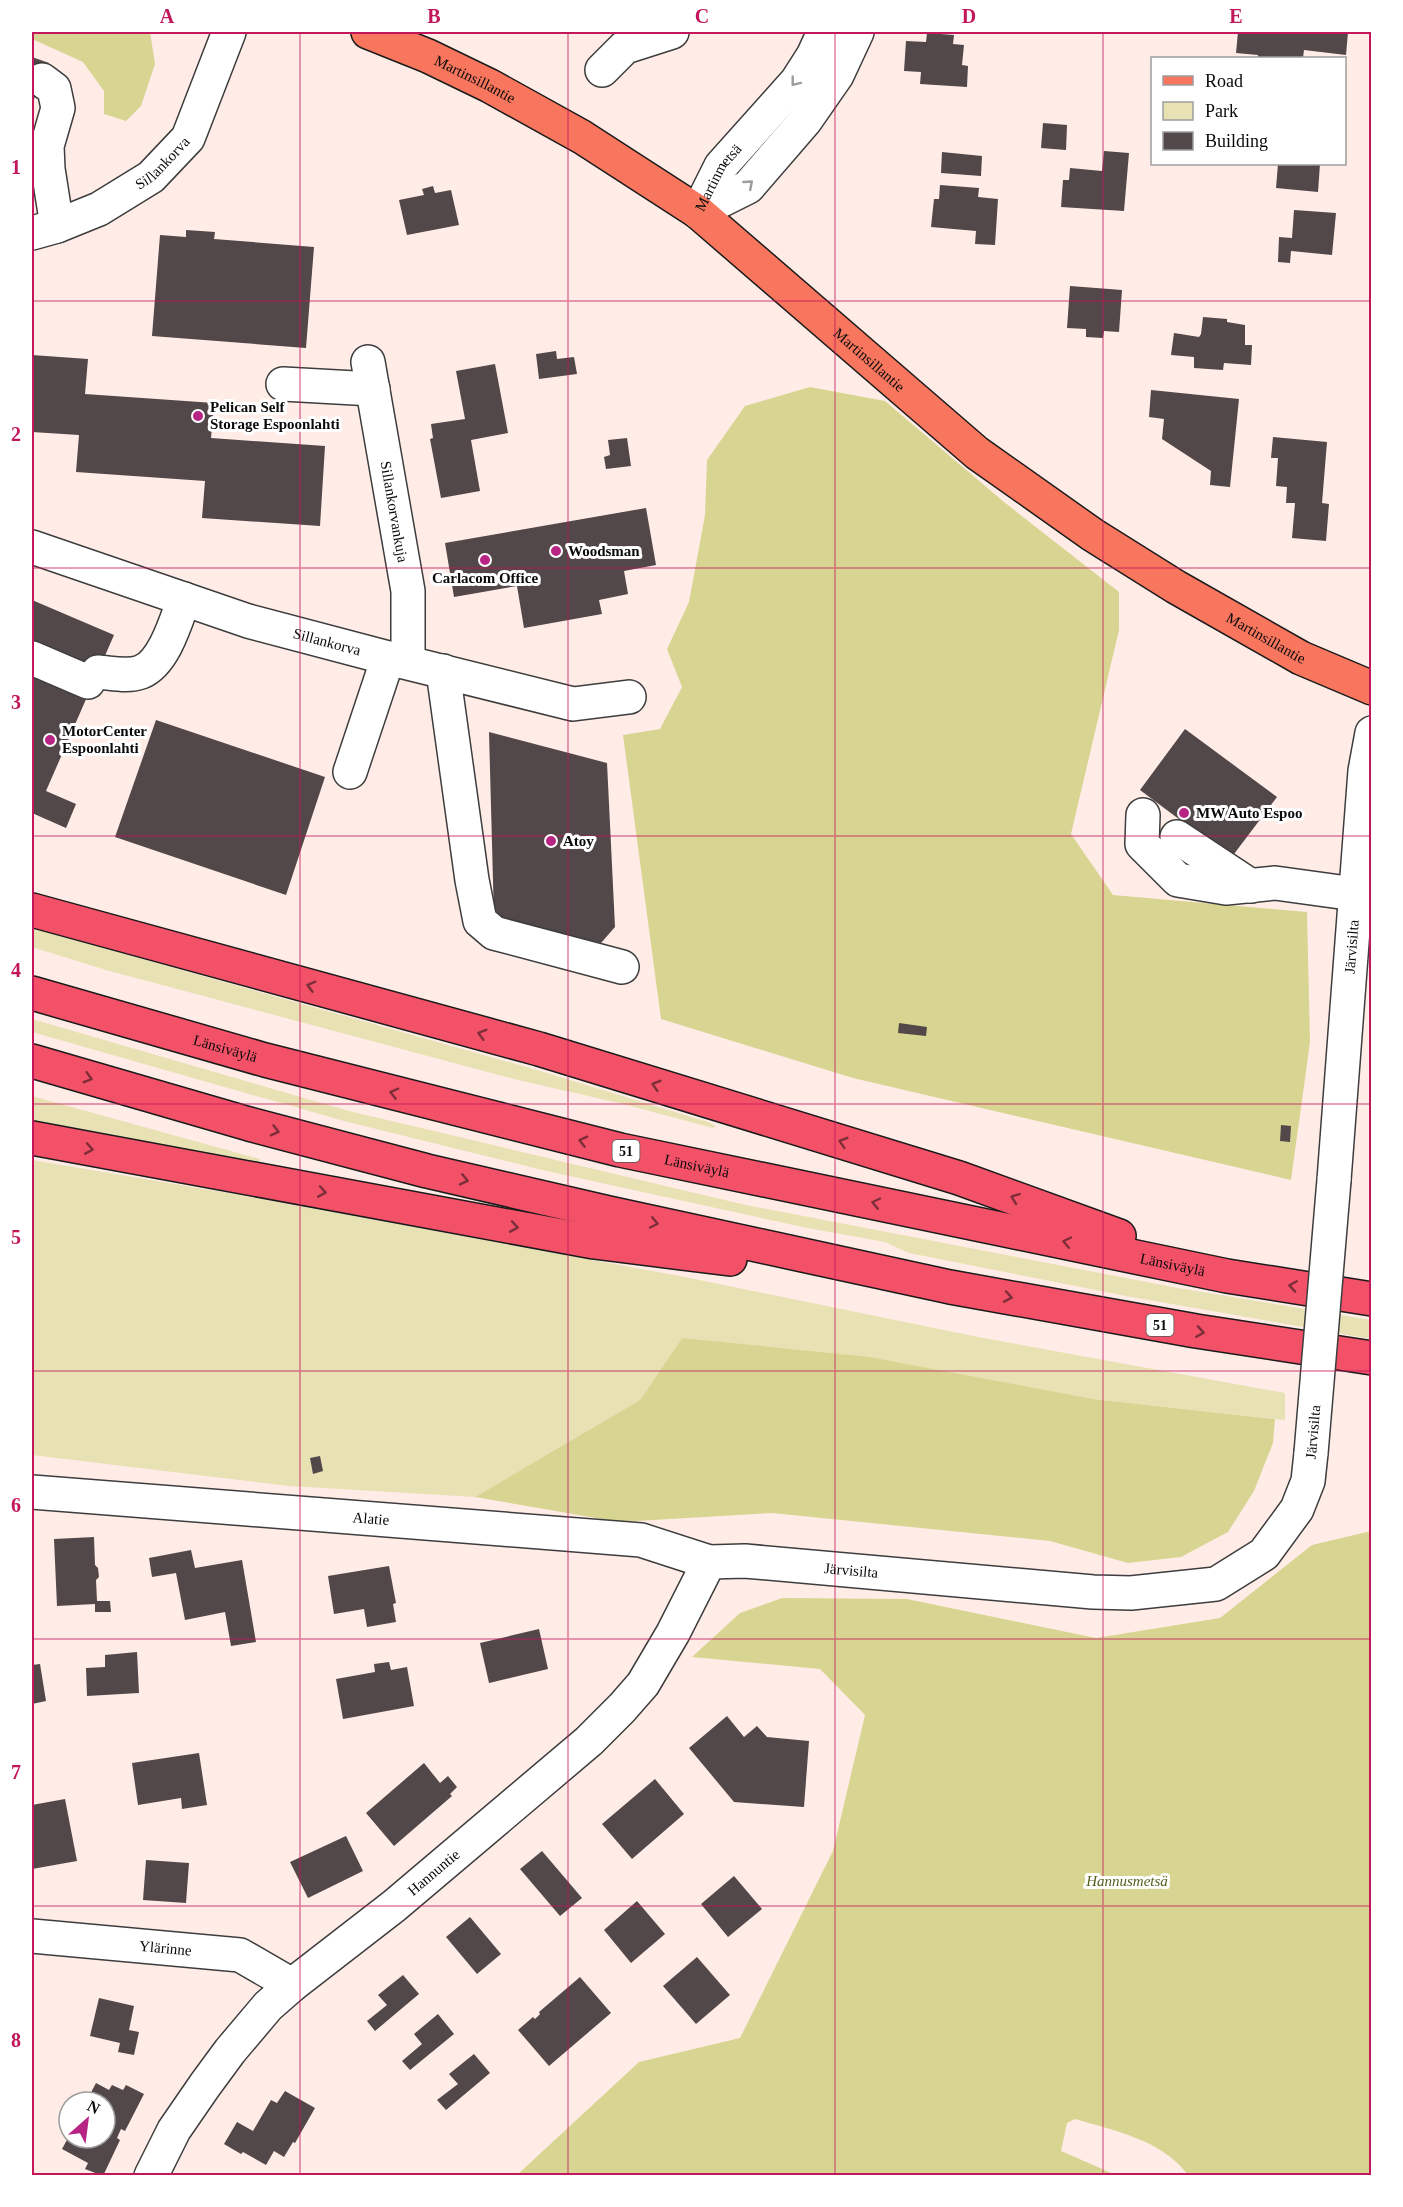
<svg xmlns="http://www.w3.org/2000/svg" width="1403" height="2207" font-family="'Times New Roman',serif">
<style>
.green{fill:#e7e1b3}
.forest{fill:#d8d592}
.building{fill:#524749}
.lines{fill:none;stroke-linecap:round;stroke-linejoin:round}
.minor-casing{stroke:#3d3d3d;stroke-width:36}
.major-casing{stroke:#1b1b1b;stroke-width:36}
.highway-casing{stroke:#1b1b1b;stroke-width:36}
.minor{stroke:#fff;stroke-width:33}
.major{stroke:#f8765e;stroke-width:33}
.highway{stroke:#f35168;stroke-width:33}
.minor-bridge-casing{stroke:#3d3d3d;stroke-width:36;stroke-linecap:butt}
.minor-bridge{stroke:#fff;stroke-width:33}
.oneway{stroke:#9d9d9d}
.oneway2{stroke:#7e2e39}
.grid{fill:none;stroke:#c2185b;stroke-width:1.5;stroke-opacity:0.55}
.poi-dot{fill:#b82484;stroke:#fff;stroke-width:2}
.labels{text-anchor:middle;stroke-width:6;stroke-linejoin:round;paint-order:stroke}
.shield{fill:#fff;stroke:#545454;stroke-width:1.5}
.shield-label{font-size:14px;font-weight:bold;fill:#0a0a0a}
.street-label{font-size:15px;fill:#0a0a0a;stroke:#fff}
.poi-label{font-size:15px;font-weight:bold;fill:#0a0a0a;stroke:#fff;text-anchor:start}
.park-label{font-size:15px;font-style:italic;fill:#53601c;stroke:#fff}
.neatline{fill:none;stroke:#c2185b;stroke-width:2}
.grid-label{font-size:20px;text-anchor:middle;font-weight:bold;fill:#c2185b}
</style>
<rect width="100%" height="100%" fill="#ffece7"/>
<g class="green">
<path d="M32,928l505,142 171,52 8,4 -3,2 -90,-24 -109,-25 -408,-109 -74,-23z"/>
<path d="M32,1019l317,92 397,94 432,83 193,32v19l-245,-43 -217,-43 -24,-11 -78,-14 -265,-58 -198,-49 -312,-89z"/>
<path d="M32,1096l228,63 -1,4 -227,-41z"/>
<path d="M32,1160l190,32 463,85 293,60 307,56v27l-192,-21 -411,-61 -42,62 -165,97 -186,-11 -257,-31z"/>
</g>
<g class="forest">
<path d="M32,32h118l5,32 -14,42 -15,15 -22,-7v-23l-21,-29 -51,-23z"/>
<path d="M810,387l75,14 119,101 115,90v38l-48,204 42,61 194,17 3,130 -19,138 -438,-102 -192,-59 -38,-284 37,-6 22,-42 -15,-38 22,-47 16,-87 2,-55 38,-54z"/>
<path d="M682,1338l187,19 224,42 182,20 -2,24 -19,48 -26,41 -47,25 -53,6 -78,-22 -278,-28 -153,9 -144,-25 165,-97z"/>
<path d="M1371,1531v644h-183c-26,-35 -72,-44 -113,-56l-8,4 -6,28 55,24h-599l122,-113 101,-24 93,-187 32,-136 -45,-46 -128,-12 48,-44 42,-15 125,1 189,39 124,-20 92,-73z"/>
</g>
<g class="building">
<path d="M1238,32h110l-2,23 -42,-5 -1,8h-45v-3l-22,-2z"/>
<path d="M927,33l27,2 -1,9 11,1 -2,20 6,1 -1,21 -47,-3 1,-12 -17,-1 2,-30 20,1z"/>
<path d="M32,57l17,6 -17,41z"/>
<path d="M1043,123l24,2 -1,25 -25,-2z"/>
<path d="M1104,151l25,2 -5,58 -63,-4 2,-27h6l1,-12 32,3z"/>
<path d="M942,152l40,4 -1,20 -40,-3z"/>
<path d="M1278,164h42l-2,28 -42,-4z"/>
<path d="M940,185l39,3 -1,9 20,2 -3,46 -20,-1 1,-13 -45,-4 3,-28h5z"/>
<path d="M433,186l2,7 16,-3 8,35 -52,10 -8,-35 25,-5 -2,-6z"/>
<path d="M1294,210l42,3 -4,42 -41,-4 -1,12 -12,-1 1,-25 13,1z"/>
<path d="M186,230l29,2 -1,7 100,8 -8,101 -154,-12 8,-101 26,2z"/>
<path d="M1070,286l52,4 -3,42 -15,-1 -1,7 -17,-1v-8l-19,-1z"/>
<path d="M1203,317l24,2v3l18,3v20h7l-1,20 -27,-2 -1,7 -29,-2v-11l-23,-2 3,-22 25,4 2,-3z"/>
<path d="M556,351l1,8 17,-2 3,17 -38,5 -3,-25z"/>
<path d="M32,355l56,4 -3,35 129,9 -3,35 114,8 -5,80 -118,-8 3,-37 -129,-9 3,-37 -47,-3z"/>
<path d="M495,364l13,69 -37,7 9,51 -39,7 -11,-59 3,-1 -2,-14 34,-5 -9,-48z"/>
<path d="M1151,390l88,9 -9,88 -20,-2 1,-14 -49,-32 2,-20 -15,-2z"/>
<path d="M1273,437l54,5 -5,61 7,1 -3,37 -34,-3 3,-35h-9l1,-16 -11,-1 2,-28h-7z"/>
<path d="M627,438l4,28 -25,3 -2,-12 6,-2 -2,-15z"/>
<path d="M646,508l10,57 -32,6 4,23 -29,6 3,14 -78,14 -7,-42 -63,11 -9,-54z"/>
<path d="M32,600l82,35 -68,156 30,13 -10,24 -34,-15z"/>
<path d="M156,720l169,57 -39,118 -171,-58z"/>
<path d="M1185,729l92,68 -46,61 -91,-68z"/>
<path d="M489,732l118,31 8,164 -14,16 -107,-25z"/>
<path d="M899,1023l28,4 -1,9 -28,-3z"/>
<path d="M1281,1125l10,1 -1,16 -10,-1z"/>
<path d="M320,1456l3,15 -10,3 -3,-16z"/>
<path d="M94,1537l1,28 3,3 1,9 -3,3 1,21h13l1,11h-16v-8l-38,2 -3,-67z"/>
<path d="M191,1550l4,18 47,-8 14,82 -25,4 -6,-34 -40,8 -9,-47 -24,4 -3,-19z"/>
<path d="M389,1566l7,37 -3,1 3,18 -29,5 -3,-18 -30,5 -6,-38z"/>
<path d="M539,1629l9,40 -59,14 -9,-40z"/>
<path d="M137,1652l2,41 -52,3 -1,-28 19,-1v-12z"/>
<path d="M389,1662l2,8 16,-3 7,39 -71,13 -7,-40 39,-7 -1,-8z"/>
<path d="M40,1664l6,37 -14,3v-39z"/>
<path d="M727,1716l17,21 13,-11 10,11 42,4 -5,66 -70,-5 -45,-54z"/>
<path d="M199,1753l8,52 -25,4 -1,-11 -43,7 -6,-42z"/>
<path d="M424,1763l16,20 8,-7 9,11 -7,7 2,2 -58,50 -28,-33z"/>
<path d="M655,1779l29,35 -52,45 -30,-35z"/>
<path d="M65,1799l12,62 -45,8v-64z"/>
<path d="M346,1836l17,35 -55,27 -18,-36z"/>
<path d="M542,1851l40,47 -22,18 -40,-47z"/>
<path d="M146,1860l43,3 -3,40 -43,-3z"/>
<path d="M734,1876l28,33 -34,28 -27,-33z"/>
<path d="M637,1901l28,33 -34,29 -27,-33z"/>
<path d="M470,1917l31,37 -24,20 -31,-37z"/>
<path d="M697,1957l33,38 -34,29 -33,-38z"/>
<path d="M403,1975l16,19 -44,37 -8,-10 20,-16 -9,-10z"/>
<path d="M580,1977l31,36 -62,53 -31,-36 15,-13 2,2 5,-5 -1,-2z"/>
<path d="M99,1998l35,8 -5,24 10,2 -5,23 -16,-3 2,-9 -30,-7z"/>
<path d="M438,2014l16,20 -44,36 -8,-9 20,-17 -8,-10z"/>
<path d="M474,2054l16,19 -44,37 -9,-10 21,-16 -9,-10z"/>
<path d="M96,2083l13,7 3,-5 11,5 3,-5 18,9 -19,37 -4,-2 -4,9 3,2 -17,36 -18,-7 3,-6 -26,-14 6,-11h37v-36h-19z"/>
<path d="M285,2091l30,17 -20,35 -2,-1 -9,15 -10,-6 -8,14 -23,-13 -2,2 -17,-10 13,-22 16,9 18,-31 6,3z"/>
</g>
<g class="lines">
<defs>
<g id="minor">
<path d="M602,70l23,-23 47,-15"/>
<path d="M42,80l12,9 4,19 -11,38 1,23 9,57"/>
<path d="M698,212l50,-25 57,-66 32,-46 20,-43"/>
<path id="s1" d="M698,212l23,-46 76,-85 16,-25 11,-24"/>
<path id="s2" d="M32,233l25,-7 42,-17 52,-32 37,-39 41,-106"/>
<path id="s3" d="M368,362l40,229v71"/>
<path d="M283,384l90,5"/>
<path id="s4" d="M32,547l216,74 140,37 185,46 56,-7"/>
<path d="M32,658l56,24"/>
<path d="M443,671l29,209 8,41 14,12 128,34"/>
<path d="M98,672c14,1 30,5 43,0 23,-9 35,-51 43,-73"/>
<path d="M350,772l38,-114"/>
<path d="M1143,815l-1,29 36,36 48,8 49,-5 80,11"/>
<path d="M1177,837l74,49"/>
<path id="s5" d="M1334,1180l31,-409 7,-38"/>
<path id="s6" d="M32,1492l609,48 68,22 36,-1 348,31 38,1 85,-9 48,-30 33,-45 11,-28 3,-28"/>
<path id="s7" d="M32,1936l208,19 52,30"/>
<path id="s8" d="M151,2176l23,-46 31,-45 25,-34 38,-45 24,-21 102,-79 195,-165 33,-33 21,-24 30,-51 36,-71"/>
</g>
<g id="major">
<path id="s9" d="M368,32l60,24 62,30 92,51 116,75 279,241 116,82 83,52 125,71 71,30"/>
</g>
<g id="highway">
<path d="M32,910l507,139 420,129 160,58"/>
<path id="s10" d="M32,993l233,67 355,90 607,126 145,23"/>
<path d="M32,1061l217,63 178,47 182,42 341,74 246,44 176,27"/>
<path d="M32,1138l562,104 136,17"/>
</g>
</defs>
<use href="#minor" class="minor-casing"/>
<use href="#major" class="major-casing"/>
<use href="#highway" class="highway-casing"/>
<use href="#minor" class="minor"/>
<use href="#major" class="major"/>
<use href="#highway" class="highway"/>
<defs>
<path id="minor-bridge" d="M1311,1453l23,-273"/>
</defs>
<use href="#minor-bridge" class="minor-bridge-casing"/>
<use href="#minor-bridge" class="minor-bridge"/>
</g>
<defs><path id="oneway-chevron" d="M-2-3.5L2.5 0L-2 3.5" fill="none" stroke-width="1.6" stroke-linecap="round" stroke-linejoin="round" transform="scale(1.5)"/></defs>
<g class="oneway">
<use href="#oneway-chevron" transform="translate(795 82) rotate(128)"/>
<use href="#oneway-chevron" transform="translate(749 184) rotate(-41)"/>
</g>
<g class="oneway2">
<use href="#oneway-chevron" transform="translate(311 986) rotate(-165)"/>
<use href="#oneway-chevron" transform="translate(482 1034) rotate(-164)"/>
<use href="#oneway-chevron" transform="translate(88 1078) rotate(16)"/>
<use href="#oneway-chevron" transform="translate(656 1085) rotate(-163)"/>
<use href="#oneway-chevron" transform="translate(394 1093) rotate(-166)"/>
<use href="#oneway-chevron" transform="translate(275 1131) rotate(15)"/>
<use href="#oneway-chevron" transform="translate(583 1141) rotate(-166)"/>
<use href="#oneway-chevron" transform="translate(843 1142) rotate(-163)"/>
<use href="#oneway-chevron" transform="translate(89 1149) rotate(10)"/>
<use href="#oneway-chevron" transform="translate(464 1180) rotate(13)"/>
<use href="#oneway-chevron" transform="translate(322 1192) rotate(10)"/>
<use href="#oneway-chevron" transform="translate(1015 1198) rotate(-160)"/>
<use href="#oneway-chevron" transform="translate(876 1203) rotate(-168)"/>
<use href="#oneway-chevron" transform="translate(654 1223) rotate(12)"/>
<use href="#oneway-chevron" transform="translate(514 1227) rotate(10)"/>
<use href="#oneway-chevron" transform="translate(1067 1242) rotate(-168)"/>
<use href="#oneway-chevron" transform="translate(1293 1286) rotate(-171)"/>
<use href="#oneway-chevron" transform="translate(1008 1297) rotate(10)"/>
<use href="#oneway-chevron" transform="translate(1200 1332) rotate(9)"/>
</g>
<path class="grid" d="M300,32v2144M568,32v2144M835,32v2144M1103,32v2144M32,301h1340M32,568h1340M32,836h1340M32,1104h1340M32,1371h1340M32,1639h1340M32,1906h1340"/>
<g class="poi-dot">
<circle cx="198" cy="416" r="6"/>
<circle cx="556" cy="551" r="6"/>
<circle cx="485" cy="560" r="6"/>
<circle cx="50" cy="740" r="6"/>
<circle cx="1184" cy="813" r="6"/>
<circle cx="551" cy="841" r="6"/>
</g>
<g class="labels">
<g class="shield">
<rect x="612.5" y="1140" width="27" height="22" rx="4.5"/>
<rect x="1146.5" y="1314" width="27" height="22" rx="4.5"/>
</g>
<g class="shield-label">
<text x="626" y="1156">51</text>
<text x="1160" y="1330">51</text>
</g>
<g class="street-label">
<text dy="5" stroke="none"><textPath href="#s9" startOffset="117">Martinsillantie</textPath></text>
<text dy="5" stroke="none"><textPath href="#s2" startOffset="150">Sillankorva</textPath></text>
<text dy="5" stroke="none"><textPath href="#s1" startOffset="40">Martinmetsä</textPath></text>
<text dy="5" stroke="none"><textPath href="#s9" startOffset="603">Martinsillantie</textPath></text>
<text dy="5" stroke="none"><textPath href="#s3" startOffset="152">Sillankorvankuja</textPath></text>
<text dy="5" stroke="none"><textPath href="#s9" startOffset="1089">Martinsillantie</textPath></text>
<text dy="5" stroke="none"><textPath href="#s4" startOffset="310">Sillankorva</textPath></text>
<text dy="5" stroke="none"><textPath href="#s5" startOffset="234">Järvisilta</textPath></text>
<text dy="5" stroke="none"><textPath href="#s10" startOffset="201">Länsiväylä</textPath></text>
<text dy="5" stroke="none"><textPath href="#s10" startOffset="687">Länsiväylä</textPath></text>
<text dy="5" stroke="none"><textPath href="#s10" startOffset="1173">Länsiväylä</textPath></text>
<text transform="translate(1313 1432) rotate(-85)" y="5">Järvisilta</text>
<text dy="5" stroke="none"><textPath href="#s6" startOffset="340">Alatie</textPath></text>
<text dy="5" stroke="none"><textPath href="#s6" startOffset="825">Järvisilta</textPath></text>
<text dy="5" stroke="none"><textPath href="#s8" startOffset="420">Hannuntie</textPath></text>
<text dy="5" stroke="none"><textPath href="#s7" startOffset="134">Ylärinne</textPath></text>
</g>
<g class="poi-label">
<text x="210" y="412">Pelican Self<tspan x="210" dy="17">Storage Espoonlahti</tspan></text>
<text x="568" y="556">Woodsman</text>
<text x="485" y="583" text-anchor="middle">Carlacom Office</text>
<text x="62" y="736">MotorCenter<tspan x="62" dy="17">Espoonlahti</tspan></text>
<text x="1196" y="818">MW Auto Espoo</text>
<text x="563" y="846">Atoy</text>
</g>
<g class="park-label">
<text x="1127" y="1886">Hannusmetsä</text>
</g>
</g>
<rect width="1403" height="2207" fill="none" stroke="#ffffff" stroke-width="66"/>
<rect x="1151" y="57" width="195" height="108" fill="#ffffff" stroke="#9d9d9d" stroke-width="1.5"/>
<rect x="1163" y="76" width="30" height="9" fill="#f8765e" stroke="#9d9d9d" stroke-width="1.5"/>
<text x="1205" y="87" font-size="18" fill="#0a0a0a">Road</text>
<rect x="1163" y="102" width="30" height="18" fill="#e7e1b3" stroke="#9d9d9d" stroke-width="1.5"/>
<text x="1205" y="117" font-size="18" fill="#0a0a0a">Park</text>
<rect x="1163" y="132" width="30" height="18" fill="#524749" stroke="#9d9d9d" stroke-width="1.5"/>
<text x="1205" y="147" font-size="18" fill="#0a0a0a">Building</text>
<g transform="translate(87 2120) rotate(28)"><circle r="28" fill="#ffffff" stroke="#9d9d9d" stroke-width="1.5"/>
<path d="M0-4.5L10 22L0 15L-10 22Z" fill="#b82484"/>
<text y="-9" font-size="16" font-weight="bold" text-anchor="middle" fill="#0a0a0a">N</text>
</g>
<rect x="33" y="33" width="1337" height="2141" class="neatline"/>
<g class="grid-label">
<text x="167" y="23">A</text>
<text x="434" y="23">B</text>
<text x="702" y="23">C</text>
<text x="969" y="23">D</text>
<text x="1236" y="23">E</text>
<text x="16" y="174">1</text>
<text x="16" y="441">2</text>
<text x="16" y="709">3</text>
<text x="16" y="977">4</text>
<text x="16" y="1244">5</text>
<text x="16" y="1512">6</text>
<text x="16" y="1779">7</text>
<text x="16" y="2047">8</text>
</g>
</svg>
